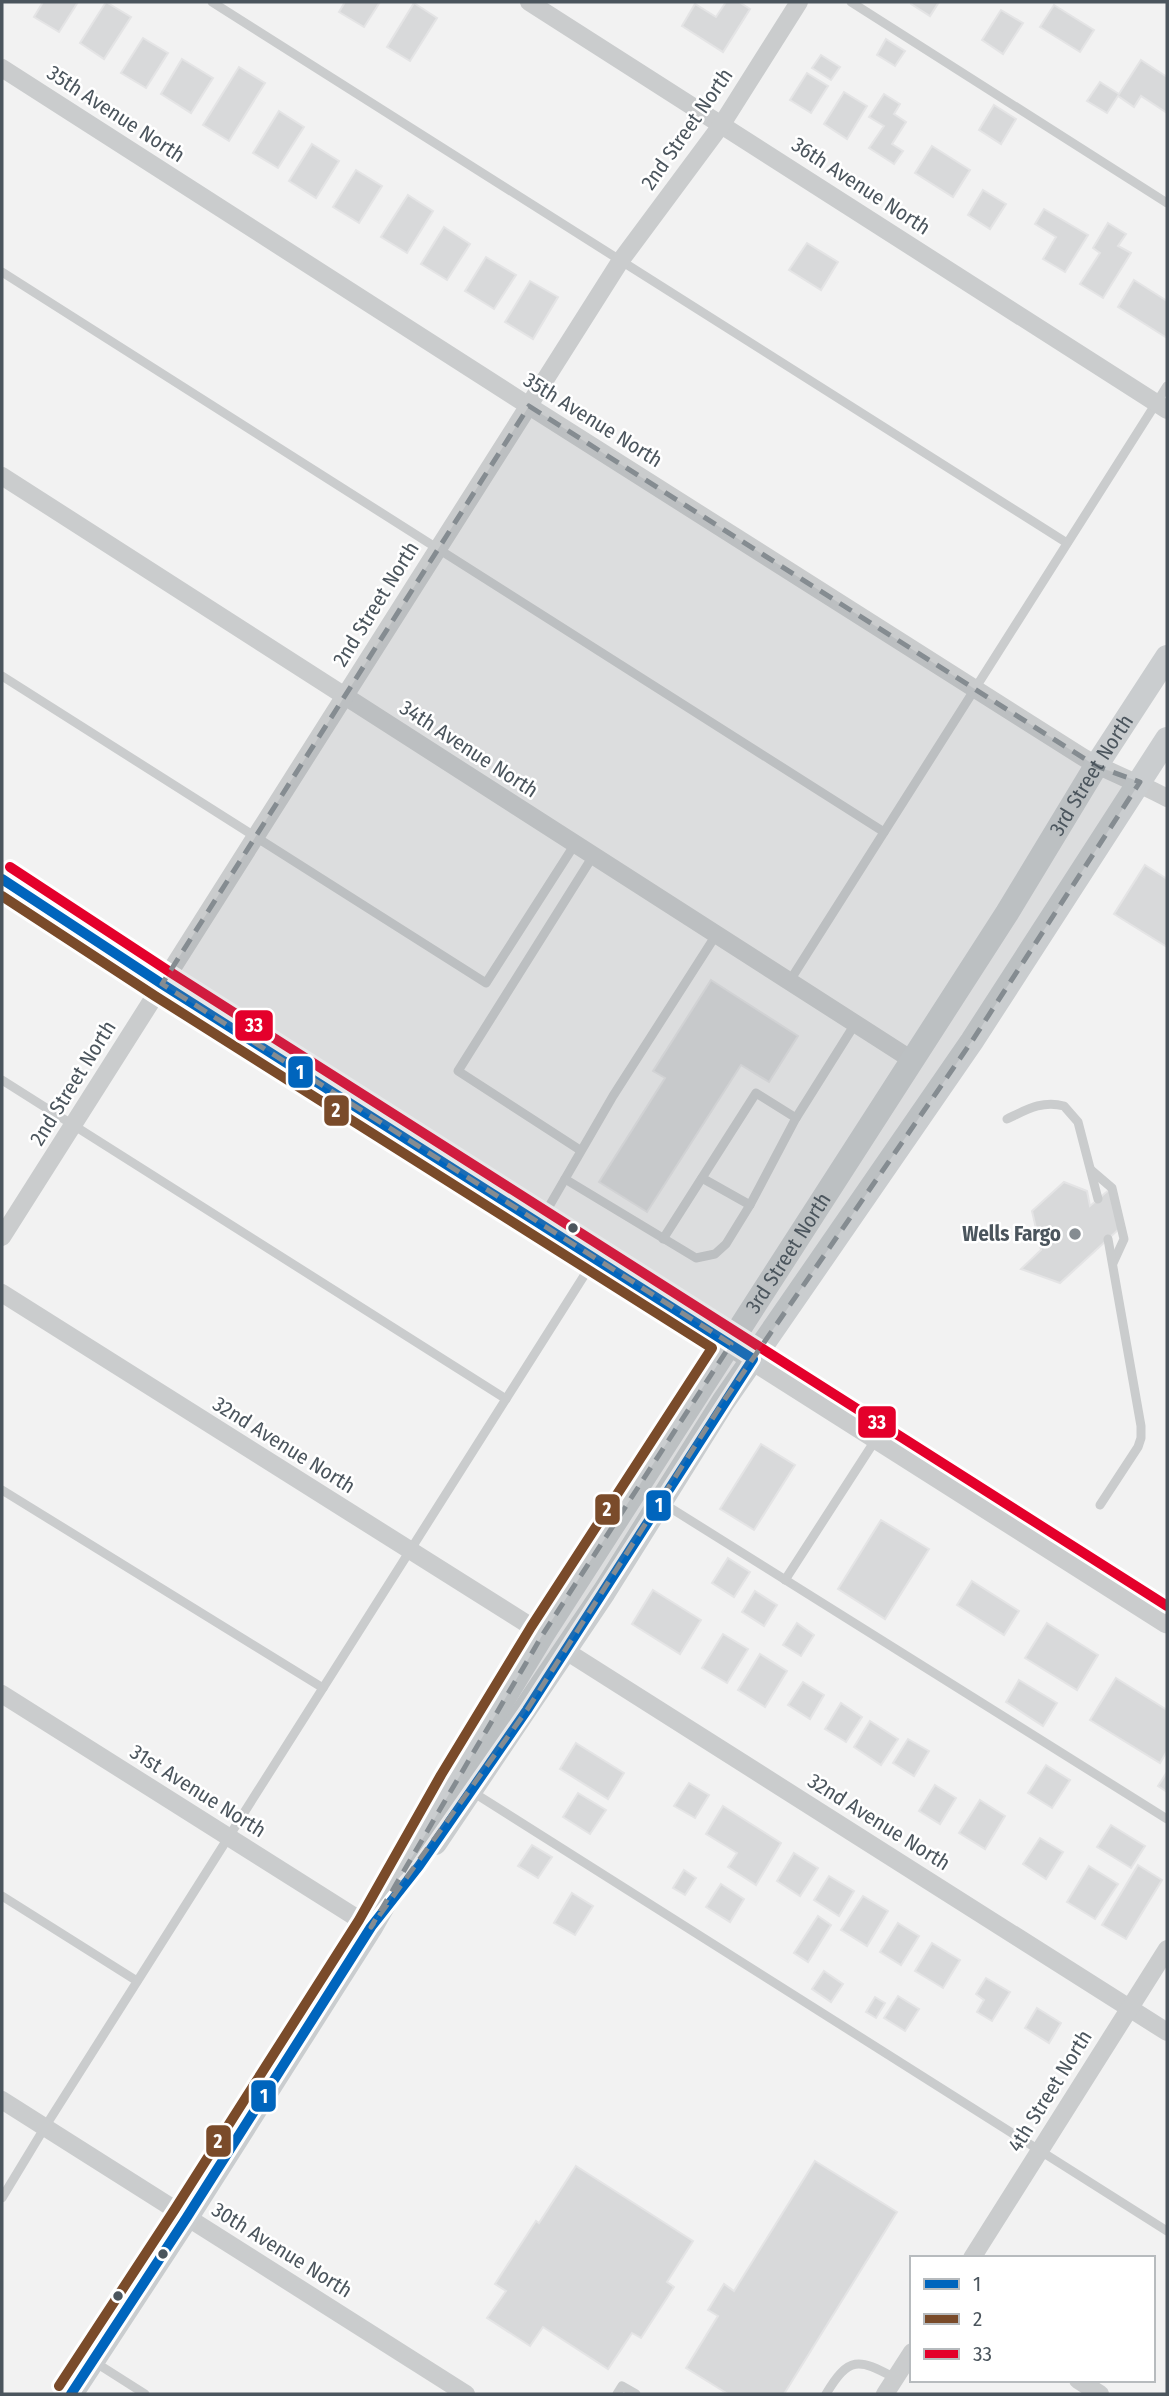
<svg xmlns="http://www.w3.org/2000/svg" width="1169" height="2396" font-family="'Fira Sans Condensed',sans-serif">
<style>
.building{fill:#d8d9da;stroke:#e4e4e5;stroke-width:2}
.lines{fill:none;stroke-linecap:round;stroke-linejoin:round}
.service{stroke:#cacccd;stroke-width:9}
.minor{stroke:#cacccd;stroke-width:18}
.tertiary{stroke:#cacccd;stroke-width:23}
.secondary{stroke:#cacdcf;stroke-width:24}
.bus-1-casing{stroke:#fff;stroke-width:16}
.bus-2-casing{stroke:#fff;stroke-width:16}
.bus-3-casing{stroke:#fff;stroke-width:16}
.bus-1{stroke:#0065bd;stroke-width:10}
.bus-2{stroke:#7a4b2a;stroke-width:10}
.bus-3{stroke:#e4002b;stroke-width:10}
.marked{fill:#858c91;fill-opacity:0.2;stroke:#858c91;stroke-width:5;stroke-dasharray:14 9;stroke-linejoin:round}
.bus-dot{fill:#4b555d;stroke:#fff;stroke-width:2.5}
.poi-dot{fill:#858c91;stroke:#fff;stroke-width:2.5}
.labels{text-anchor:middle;stroke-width:5;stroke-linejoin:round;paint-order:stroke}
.street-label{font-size:21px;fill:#4b555d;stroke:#fff}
.poi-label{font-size:21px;font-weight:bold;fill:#4b555d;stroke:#fff;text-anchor:end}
.line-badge{stroke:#fff;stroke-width:2.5}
.badge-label{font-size:19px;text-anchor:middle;font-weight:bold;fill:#fff}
</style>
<rect width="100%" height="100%" fill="#f2f2f2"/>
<g class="building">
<path d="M43,2h35l-19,30 -25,-15z"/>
<path d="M106,2l25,15 -27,42 -24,-16z"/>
<path d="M345,2h35l-16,25 -25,-15z"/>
<path d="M726,2h13l11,7 -27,43 -41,-26 13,-22 21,13z"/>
<path d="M912,2h27l-9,14 -19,-12z"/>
<path d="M414,3l23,15 -27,43 -23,-14z"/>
<path d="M1054,5l40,25 -14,22 -40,-25z"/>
<path d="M1001,10l22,13 -20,31 -21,-14z"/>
<path d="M143,38l25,15 -22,35 -25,-15z"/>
<path d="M886,39l19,12 -10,15 -18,-11z"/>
<path d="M821,55l19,12 -9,13 -19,-12z"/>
<path d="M182,59l31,19 -22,35 -30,-19z"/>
<path d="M1141,60l26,17v36l-26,-17 -7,11 -16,-11 -11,17 -20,-12 13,-19 19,12z"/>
<path d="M239,67l26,16 -36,58 -26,-16z"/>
<path d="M807,73l21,13 -17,27 -21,-13z"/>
<path d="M844,92l23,14 -20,33 -23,-15z"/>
<path d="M884,94l16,10 -6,10 12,8 -14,22 11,7 -9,13 -25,-16 15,-22 -15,-9z"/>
<path d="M994,105l22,14 -15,25 -22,-14z"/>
<path d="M279,111l25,16 -26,41 -25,-15z"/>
<path d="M312,144l27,17 -23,37 -27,-17z"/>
<path d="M932,146l38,24 -17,27 -38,-24z"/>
<path d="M356,170l26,16 -23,37 -26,-16z"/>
<path d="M983,190l23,14 -16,25 -22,-14z"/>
<path d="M408,195l25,16 -26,42 -26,-16z"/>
<path d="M1044,209l44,26 -23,37 -22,-13 13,-22 -21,-13z"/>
<path d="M1108,223l18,11 -8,12 13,7 -28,45 -23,-14 20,-31 -7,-5z"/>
<path d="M444,227l26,17 -23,36 -26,-16z"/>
<path d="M807,243l31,19 -17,28 -32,-20z"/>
<path d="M486,257l30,18 -22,34 -29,-18z"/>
<path d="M1134,280l33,21v37l-49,-31z"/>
<path d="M530,281l28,16 -25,42 -28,-17z"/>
<path d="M1145,865l22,14v68l-53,-33z"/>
<path d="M711,980l87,56 -29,46 -28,-17 -94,147 -48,-30 66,-104 -12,-7z"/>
<path d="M1064,1182l23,9 3,15 20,-17 9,40 -59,54 -39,-14 20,-19 -9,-39z"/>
<path d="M761,1444l34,21 -41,65 -34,-21z"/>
<path d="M881,1520l48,29 -44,70 -47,-30z"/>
<path d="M728,1558l22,14 -16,25 -22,-14z"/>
<path d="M972,1581l47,30 -15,24 -47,-30z"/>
<path d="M653,1590l48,30 -21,34 -48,-30z"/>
<path d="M755,1591l22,14 -13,21 -22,-14z"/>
<path d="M797,1623l17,12 -13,21 -18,-11z"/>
<path d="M1047,1623l51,32 -21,35 -52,-32z"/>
<path d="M723,1634l25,15 -21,34 -25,-15z"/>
<path d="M760,1654l27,17 -22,36 -27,-17z"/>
<path d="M1116,1678l51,32v41l-7,12 -70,-43z"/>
<path d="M1019,1680l38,23 -14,23 -37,-24z"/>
<path d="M803,1682l21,13 -14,24 -22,-14z"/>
<path d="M841,1703l21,14 -16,25 -21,-13z"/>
<path d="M870,1721l28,18 -17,26 -27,-18z"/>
<path d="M908,1739l21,12 -15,25 -21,-13z"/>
<path d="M576,1743l48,30 -16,26 -48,-30z"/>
<path d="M1046,1765l24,15 -18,28 -24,-15z"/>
<path d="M1167,1772v20l-9,-6z"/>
<path d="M689,1783l20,12 -14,23 -21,-12z"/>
<path d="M935,1785l21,13 -16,26 -21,-13z"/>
<path d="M578,1793l28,17 -16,24 -27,-17z"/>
<path d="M980,1800l25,16 -20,33 -26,-16z"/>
<path d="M723,1806l58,37 -25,42 -28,-18 9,-14 -31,-19z"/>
<path d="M1111,1825l34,21 -14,22 -34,-21z"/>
<path d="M1040,1838l23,14 -17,27 -23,-15z"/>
<path d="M532,1845l20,12 -14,21 -20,-12z"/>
<path d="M794,1853l24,15 -18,28 -23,-15z"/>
<path d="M1138,1865l24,15 -36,59 -24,-14z"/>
<path d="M1089,1866l29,18 -23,35 -28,-17z"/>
<path d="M684,1870l12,8 -11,17 -12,-7z"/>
<path d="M829,1876l25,15 -15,25 -25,-16z"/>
<path d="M721,1884l23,15 -14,23 -24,-15z"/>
<path d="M572,1893l21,13 -18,29 -21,-12z"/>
<path d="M863,1896l25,15 -21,35 -26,-16z"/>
<path d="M818,1916l13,9 -23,37 -14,-9z"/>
<path d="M898,1923l21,13 -18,29 -21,-13z"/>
<path d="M932,1943l28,17 -17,28 -28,-17z"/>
<path d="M824,1971l19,13 -12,18 -19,-13z"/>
<path d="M986,1978l24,14 -18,29 -15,-9 7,-12 -8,-6z"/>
<path d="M898,1996l21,13 -14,22 -21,-13z"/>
<path d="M875,1997l10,6 -9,15 -10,-6z"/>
<path d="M1037,2008l24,15 -12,20 -24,-15z"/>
<path d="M815,2161l82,51 -113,182h-56l-42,-26 32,-52 -10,-6 16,-26 10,7z"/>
<path d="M576,2166l117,75 -26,41 7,5 -33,51 -9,-5 -24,36 -65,-42 -13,19 -43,-28 19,-27 -11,-7 41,-63 3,2z"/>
</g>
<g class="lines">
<g class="service">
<path d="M212,2l855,541"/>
<path d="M851,2l316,201"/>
<path d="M2,272l882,560"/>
<path d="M2,676l484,307 89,-139"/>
<path d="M789,982l378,-596"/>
<path d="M2,1080l504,319"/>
<path d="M1007,1119c19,-9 35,-19 57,-13l14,16 20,77"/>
<path d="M580,1150l-122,-79 135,-215"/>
<path d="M1091,1170l21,18 12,51 -11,24"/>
<path d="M702,1178l48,27"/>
<path d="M565,1179l131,79 19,-4 11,-10 24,-39 46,-87 59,-94"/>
<path d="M540,1222l73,-126 103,-161"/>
<path d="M663,1239l93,-146 40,25"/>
<path d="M2,1490l321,198"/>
<path d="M661,1502l506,317"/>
<path d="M1100,1505l38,-58 3,-9v-12l-33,-187"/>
<path d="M785,1580l91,-141"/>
<path d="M471,1791l696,440"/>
<path d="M2,1896l135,85"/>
<path d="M2,2198l43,-71 549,-867"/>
<path d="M93,2361l52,33"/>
<path d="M617,2394l5,-8 14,8"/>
<path d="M826,2394c23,-38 32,-36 69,-16"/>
</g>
<g class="minor">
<path d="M529,2l638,408"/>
<path d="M2,68l527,338 552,350c27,17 58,26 86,42"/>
<path d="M2,476l910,584"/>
<path d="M2,1237l619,-977 101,-136 77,-122"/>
<path d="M2,1293l541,341"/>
<path d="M566,1651l601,381"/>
<path d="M2,1694l369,233"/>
<path d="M2,2100l464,294"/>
<path d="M972,2258l195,-309"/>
<path d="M1078,2380l22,14"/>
<path d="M885,2394l27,-42"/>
</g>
<path class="tertiary" d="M2,879l160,105 1005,638"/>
<g class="secondary">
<path d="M435,1843l169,-251 119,-190 249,-361 195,-302"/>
<path id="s1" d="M71,2394l116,-177 184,-290 82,-145 90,-148 464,-721 89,-147 71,-109"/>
</g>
<defs>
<path id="bus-1" d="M2,879l160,105 591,375 -226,351 -108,156 -48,61 -184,290 -116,177"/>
<path id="bus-2" d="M2,896l153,100 557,352 -181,279 -90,148 -82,145 -184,289 -116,177"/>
<path id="bus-3" d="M10,867l160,105 997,634"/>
</defs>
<use href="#bus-1" class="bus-1-casing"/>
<use href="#bus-2" class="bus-2-casing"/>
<use href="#bus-3" class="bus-3-casing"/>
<use href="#bus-1" class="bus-1"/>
<use href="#bus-2" class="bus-2"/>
<use href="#bus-3" class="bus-3"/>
</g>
<path class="marked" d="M529,406l567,360 44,16 -168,259 -249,361 -196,308 -156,217 172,-293 188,-290 -569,-360z"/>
<g class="bus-dot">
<circle cx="573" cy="1228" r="6"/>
<circle cx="163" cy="2254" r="6"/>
<circle cx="118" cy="2296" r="6"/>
</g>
<circle class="poi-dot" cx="1075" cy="1234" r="7"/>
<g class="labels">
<g class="street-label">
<text transform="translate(116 114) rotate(33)" y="7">35th Avenue North</text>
<text transform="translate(687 129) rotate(-55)" y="7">2nd Street North</text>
<text transform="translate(861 186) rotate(33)" y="7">36th Avenue North</text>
<text transform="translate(593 420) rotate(32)" y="7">35th Avenue North</text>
<text transform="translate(376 604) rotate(-58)" y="7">2nd Street North</text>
<text transform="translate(469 749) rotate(33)" y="7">34th Avenue North</text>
<text dy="7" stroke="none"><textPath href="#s1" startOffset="1914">3rd Street North</textPath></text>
<text transform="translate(73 1083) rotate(-58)" y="7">2nd Street North</text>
<text dy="7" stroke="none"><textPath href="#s1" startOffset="1348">3rd Street North</textPath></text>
<text transform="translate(284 1445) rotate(32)" y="7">32nd Avenue North</text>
<text transform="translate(198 1791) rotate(32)" y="7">31st Avenue North</text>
<text transform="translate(879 1822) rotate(32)" y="7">32nd Avenue North</text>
<text transform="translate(1050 2091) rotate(-58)" y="7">4th Street North</text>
<text transform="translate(282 2250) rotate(32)" y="7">30th Avenue North</text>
</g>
<g class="poi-label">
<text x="1061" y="1241">Wells Fargo</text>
</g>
</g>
<g class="line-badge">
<rect x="234" y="1009" width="40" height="33" rx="7" fill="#e4002b"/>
<rect x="287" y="1055" width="27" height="34" rx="7" fill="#0065bd"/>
<rect x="323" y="1094" width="27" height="33" rx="7" fill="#7a4b2a"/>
<rect x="857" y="1405" width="40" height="34" rx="7" fill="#e4002b"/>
<rect x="645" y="1489" width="27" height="33" rx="7" fill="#0065bd"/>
<rect x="594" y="1493" width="27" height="33" rx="7" fill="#7a4b2a"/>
<rect x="250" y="2079" width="27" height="34" rx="7" fill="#0065bd"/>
<rect x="205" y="2124" width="27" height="34" rx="7" fill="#7a4b2a"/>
</g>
<g class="badge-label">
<text x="254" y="1032">33</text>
<text x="300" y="1079">1</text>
<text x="336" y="1117">2</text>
<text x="877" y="1429">33</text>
<text x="659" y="1512">1</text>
<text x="607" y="1516">2</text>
<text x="264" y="2103">1</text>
<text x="218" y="2148">2</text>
</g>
<rect width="1169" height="2396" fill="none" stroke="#4b555d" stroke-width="7"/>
<rect x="910" y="2256" width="245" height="126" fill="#ffffff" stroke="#b7bbbe" stroke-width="2"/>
<rect x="924" y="2279" width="35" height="10" fill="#0065bd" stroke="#b7bbbe" stroke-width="2"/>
<text x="973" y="2291" font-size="21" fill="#4b555d">1</text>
<rect x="924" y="2314" width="35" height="10" fill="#7a4b2a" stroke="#b7bbbe" stroke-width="2"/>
<text x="973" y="2326" font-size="21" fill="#4b555d">2</text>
<rect x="924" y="2349" width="35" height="10" fill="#e4002b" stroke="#b7bbbe" stroke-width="2"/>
<text x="973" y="2361" font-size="21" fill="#4b555d">33</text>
</svg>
